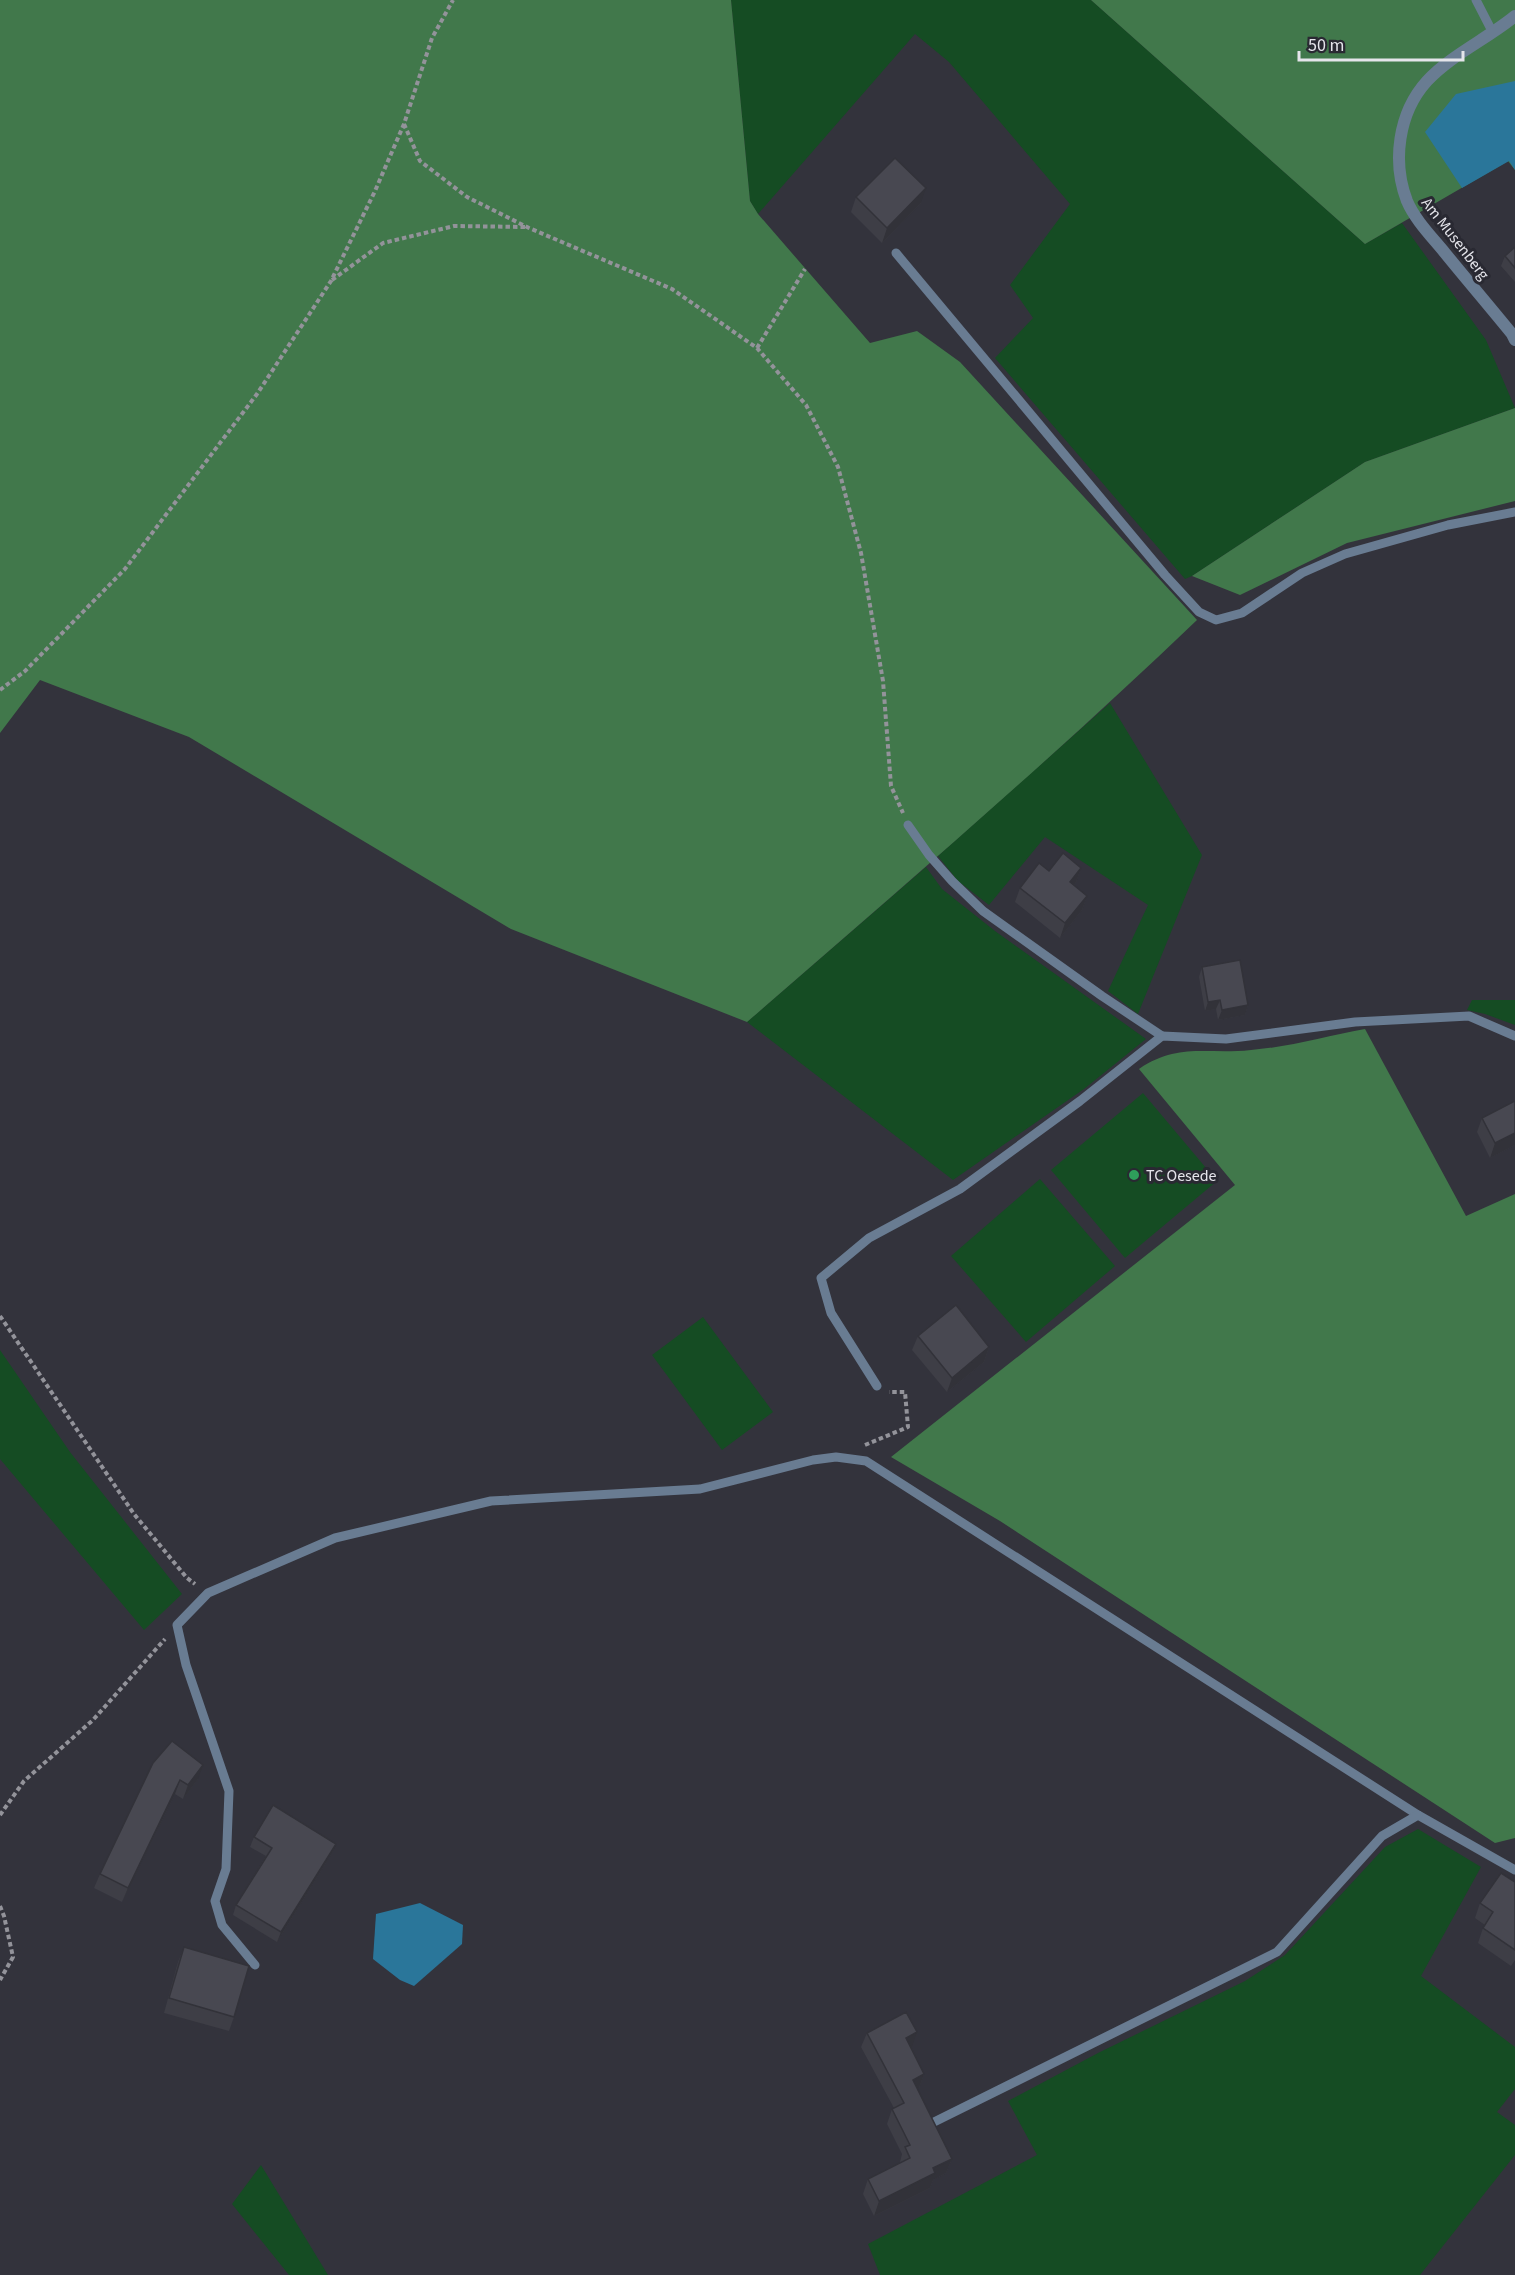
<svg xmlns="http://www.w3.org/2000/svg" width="1515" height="2275" font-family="'Source Sans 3',sans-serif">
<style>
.green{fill:#154c23}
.forest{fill:#41784b}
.water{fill:#2a769a}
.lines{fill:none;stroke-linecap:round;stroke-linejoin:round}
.path{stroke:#93939a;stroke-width:4;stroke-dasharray:4.5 3;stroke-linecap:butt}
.service{stroke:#697c92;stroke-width:9}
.minor{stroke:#697c92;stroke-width:12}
.wall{fill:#3e3e46}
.shaded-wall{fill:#323239}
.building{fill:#484851;stroke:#323239;stroke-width:1.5}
.leisure-dot{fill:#2e9e5b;stroke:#292932;stroke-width:2}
.labels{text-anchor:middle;stroke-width:6;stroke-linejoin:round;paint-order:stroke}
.street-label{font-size:16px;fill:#e5e5eb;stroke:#292932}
.poi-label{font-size:16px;fill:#e5e5eb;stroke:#292932;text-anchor:start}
</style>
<rect width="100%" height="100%" fill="#33333c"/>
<g class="green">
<path d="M731,0h360l274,244 37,-21 84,117 29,68 -150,54 -173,114 -7,3 -190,-221 38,-40 -23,-33 60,-81 -121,-142 -34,-28 -157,180 -8,-13z"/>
<path d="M1110,703l92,152 -64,159 -30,-23 40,-86 -103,-68 -56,68 -31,-24 -20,-25z"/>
<path d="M926,867l16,22 53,42 151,108 -62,50 -131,91 -206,-158z"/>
<path d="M1472,1000h43v25l-30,-11 -18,-4z"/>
<path d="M1143,1093l74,88 -92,77 -74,-88z"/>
<path d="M1040,1179l75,87 -89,76 -75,-86z"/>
<path d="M703,1317l70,95 -51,38 -70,-95z"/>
<path d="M0,1350l70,102 112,142 -38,36 -144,-171z"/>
<path d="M1418,1829l63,38 -60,109 94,71v42l-18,23 18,13v30l-95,120h-540l-12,-31 169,-89 -29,-54 90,-48 147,-72 40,-26 100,-108z"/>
<path d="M261,2165l67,110h-39l-57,-71z"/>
</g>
<g class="forest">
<path d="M0,0h731l19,201 8,13 112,129 47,-12 43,31 237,258c-145,139 -298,270 -450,402l-236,-93 -322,-192 -149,-57 -40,53z"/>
<path d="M1091,0h424v170l-7,-9 -143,83z"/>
<path d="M1515,408v93l-168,42 -107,52 -48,-19 173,-114z"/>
<path d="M1365,1029l101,187 49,-22v644l-20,5 -495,-322 -109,-64 344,-272 -96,-116c40,-27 68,-14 112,-19 38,-3 76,-14 114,-21z"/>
</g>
<g class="water">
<path d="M1515,81v89l-6,-9 -47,27 -37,-56 31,-38z"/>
<path d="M420,1903l43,22 -1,19 -48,42 -14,-6 -27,-21 3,-45z"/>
</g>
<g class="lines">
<g class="path">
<path d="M404,124l16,37 47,36 62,31 143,61 85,59 49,57 32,62 23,86 22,128 8,105 12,27"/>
<path d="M332,280l51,-37 71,-17 72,1"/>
<path d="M757,348l48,-79"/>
<path d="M0,690l25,-19 100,-102 132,-175 74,-113 44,-90 29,-67 28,-86 21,-38"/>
<path d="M0,1316l134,198 53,64 8,6"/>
<path d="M865,1445l43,-18 -3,-35h-16"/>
<path d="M0,1815l24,-34 69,-61 72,-81"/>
<path d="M0,1906l4,10 9,41 -13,23"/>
</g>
<g class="service">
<path d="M1476,0l17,33"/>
<path d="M896,253l269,322 34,37 17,8 26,-7 60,-40 43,-19 103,-29 67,-13"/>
<path d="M908,825l21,30 23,26 31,30 119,85 60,40"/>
<path d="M877,1386l-46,-73 -10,-35 48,-40 91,-49 120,-88 82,-65 64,3 129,-17 114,-6 46,20"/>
<path d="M255,1965l-33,-40 -7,-24 11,-32 3,-78 -43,-126 -9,-40 31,-32 127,-55 156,-37 209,-12 113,-29 23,-3 30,4 552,354 97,55"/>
<path d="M930,2124l347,-172 105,-116 36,-21"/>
</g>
<path class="minor" d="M1515,16c-28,23 -64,39 -88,65 -29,32 -35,81 -20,120 8,19 25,36 38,52 22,27 45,54 67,81l3,6"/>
</g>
<g class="wall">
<path d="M856,197l65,6 -39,40 -31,-31z"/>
<path d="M1515,247v35l-14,-16 4,-10z"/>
<path d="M1081,868l-5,14 -2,3 13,11 -5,14 -22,28 -45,-36 5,-14 29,-17z"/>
<path d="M1202,967l46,38 -3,10 -27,5 -2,-11 -11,2 -6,-34z"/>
<path d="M1515,1100v45l-25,13 -13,-26 5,-14 32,-16z"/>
<path d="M918,1336l71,11 -5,15 -37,30 -35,-42z"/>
<path d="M153,1763l45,16 -15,20 -8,-5 -53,108 -28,-14 6,-14z"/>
<path d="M254,1837l82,7 -4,9 -55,89 -44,-27 3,-10 30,-49 -16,-9z"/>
<path d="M1515,1882v78l-4,6 -33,-23 5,-15 2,-3 -10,-7 5,-15z"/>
<path d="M184,1947l50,70 -5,14 -65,-18 14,-51z"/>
<path d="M867,2033l45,14h-1l13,27 -5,14 -2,1 35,70 -6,14 -13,7 -3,8 -56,28 -11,-22 5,-15 32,-16v-1l2,-8 -15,-30 5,-15 2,-1 -33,-61z"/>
</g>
<g class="shaded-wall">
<path d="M926,188l-5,15 -39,40 5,-15z"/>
<path d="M1081,868l-5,14 -11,15 5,-15z"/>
<path d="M1087,896l-5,14 -22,28 5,-15z"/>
<path d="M1220,1000l-4,9 -11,2 3,-9z"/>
<path d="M1248,1005l-3,10 -27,5 4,-10z"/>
<path d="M1515,1133v12l-25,13 5,-15z"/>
<path d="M989,1347l-5,15 -37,30 5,-14z"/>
<path d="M203,1765l-5,14 -15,20 5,-14z"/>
<path d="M180,1780l-5,14 -53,108 6,-14z"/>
<path d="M336,1844l-4,9 -55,89 4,-10z"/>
<path d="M917,2032l-5,15 -11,6 5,-15z"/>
<path d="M924,2074l-5,14 -12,6 6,-14z"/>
<path d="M952,2159l-6,14 -13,7 -3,8 -56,28 5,-15 54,-33z"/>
</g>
<g class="building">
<path d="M895,158l31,30 -39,40 -31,-31z"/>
<path d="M1515,247v21l-10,-12z"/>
<path d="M1063,853l18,15 -11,14 17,14 -22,27 -45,-35 19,-25 10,8z"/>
<path d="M1240,960l8,45 -26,5 -2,-10 -12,2 -6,-35z"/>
<path d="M1515,1101v32l-20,10 -13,-25z"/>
<path d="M956,1305l33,42 -37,31 -34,-42z"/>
<path d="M172,1741l31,24 -15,20 -8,-5 -52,108 -28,-14 53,-111z"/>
<path d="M273,1805l63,39 -55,88 -45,-27 36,-57 -18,-11z"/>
<path d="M1501,1873l14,9v68l-32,-22 10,-16 -13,-9z"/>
<path d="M184,1947l65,19 -15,51 -65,-19z"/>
<path d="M906,2012l11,20 -11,6 18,36 -11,6 39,79 -19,9 2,5 -56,28 -11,-22 42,-21 -5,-11 5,-2 -18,-36 12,-6 -37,-70z"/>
</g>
<circle class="leisure-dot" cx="1134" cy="1175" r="6"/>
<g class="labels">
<g class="street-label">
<text transform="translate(1456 238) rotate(52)" y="6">Am Musenberg</text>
</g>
<g class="poi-label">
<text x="1146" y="1181">TC Oesede</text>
</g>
</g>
<path d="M1299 51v9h164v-9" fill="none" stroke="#e5e5eb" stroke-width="3"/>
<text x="1308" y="51" font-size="18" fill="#e5e5eb" stroke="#292932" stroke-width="4.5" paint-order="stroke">50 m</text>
</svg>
